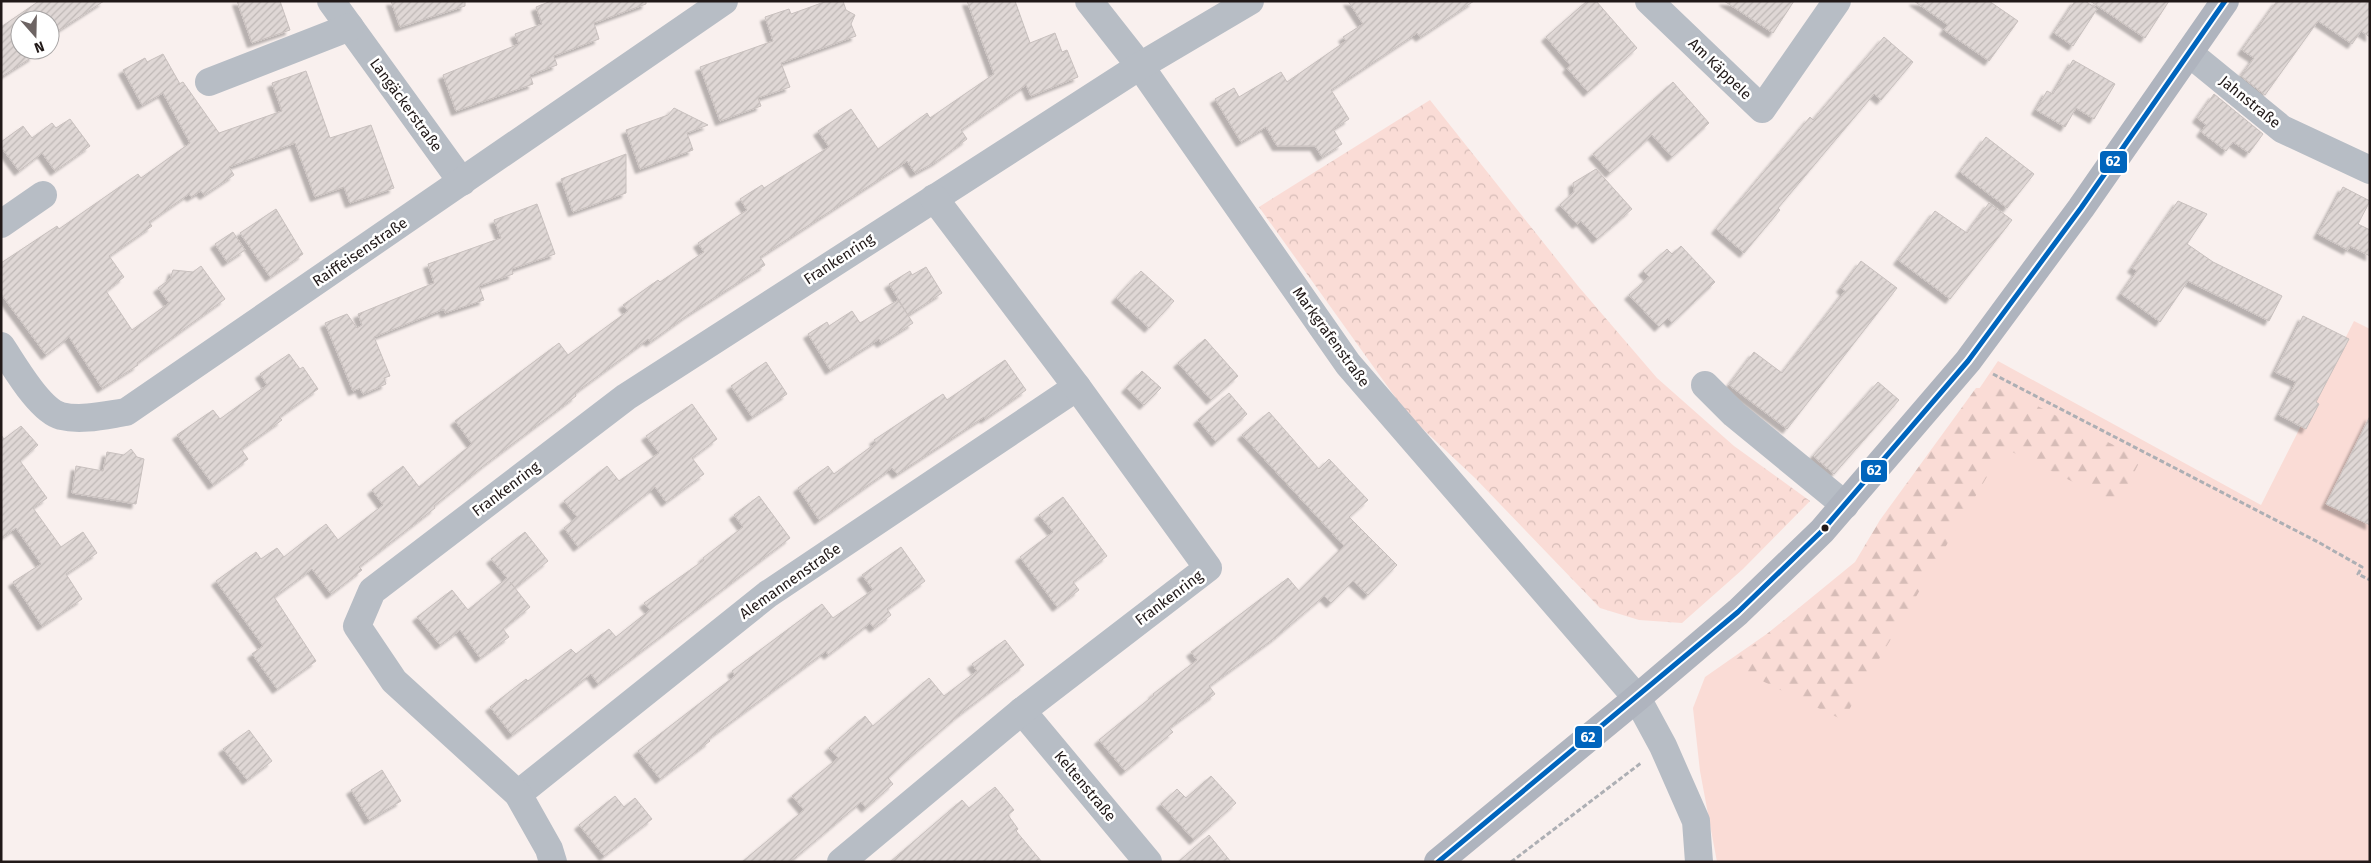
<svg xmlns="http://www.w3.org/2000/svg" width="2371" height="863" font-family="'Fira Sans',sans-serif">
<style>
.grass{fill:#fadcd6}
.forest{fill:url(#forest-firs)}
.park{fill:url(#park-crowns)}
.building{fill:url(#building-hatch);stroke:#c8c0be;filter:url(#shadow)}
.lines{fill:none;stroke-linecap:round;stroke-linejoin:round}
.path{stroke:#adafb4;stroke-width:3;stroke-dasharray:5 2.5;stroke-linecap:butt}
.minor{stroke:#b7bdc5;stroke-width:28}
.major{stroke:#afb4be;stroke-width:28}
.bus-1-casing{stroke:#fff;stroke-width:9}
.bus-1{stroke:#0065bd;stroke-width:5}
.bus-dot{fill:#211918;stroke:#fff;stroke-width:2}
.labels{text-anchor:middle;stroke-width:5;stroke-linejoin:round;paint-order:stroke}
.street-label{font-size:15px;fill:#211918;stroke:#fff}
.line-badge{stroke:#fff;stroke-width:2}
.badge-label{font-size:14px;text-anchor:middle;font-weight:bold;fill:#fff}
</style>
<defs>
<pattern id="forest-firs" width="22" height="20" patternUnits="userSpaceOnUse" patternTransform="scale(1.25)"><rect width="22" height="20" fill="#fadcd6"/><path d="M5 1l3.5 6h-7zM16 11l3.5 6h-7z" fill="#d6bcb7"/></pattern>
<pattern id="park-crowns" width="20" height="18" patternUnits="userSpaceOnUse" patternTransform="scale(1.25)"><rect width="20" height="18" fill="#fadcd6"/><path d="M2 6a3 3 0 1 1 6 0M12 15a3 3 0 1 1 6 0" fill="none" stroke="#d6bcb7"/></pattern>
<pattern id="building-hatch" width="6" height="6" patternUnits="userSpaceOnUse" patternTransform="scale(1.25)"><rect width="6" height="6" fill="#dfd7d5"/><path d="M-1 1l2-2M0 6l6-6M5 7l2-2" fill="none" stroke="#bfb8b6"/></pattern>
<filter id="shadow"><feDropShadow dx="-4.5" dy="4.5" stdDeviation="1" flood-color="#0004"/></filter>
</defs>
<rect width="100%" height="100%" fill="#f9f0ee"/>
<path class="grass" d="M2354,321l16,8v533h-653l-17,-91 -7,-63 12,-31 149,-104 144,-212 263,144z"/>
<path class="forest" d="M1976,388h26l139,71 -23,45 -114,-56 -161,272 -114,-55 126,-103 25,-42z"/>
<path class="park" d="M1430,100l148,186 79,92 77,68 76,55 -67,68 -61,54 -43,-3 -39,-12 -125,-130 -67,-63 -149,-208z"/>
<g class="building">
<path d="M39,1h65l-54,35v-16h-30v30h9l5,6 -33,21v-50z"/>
<path d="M237,1h43l10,29 -38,13z"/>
<path d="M391,1h74v5l-65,21z"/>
<path d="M551,1h95v3l-52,19 5,16 -45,17 3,9 -27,10 3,9 -77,27 -13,-36 76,-31 -4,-10 27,-10 -6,-17z"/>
<path d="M827,1h16l3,9 9,5 -4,9 5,12 -75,27 9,24 -32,11 3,8 -41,15 -20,-54 73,-26 -8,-24 24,-8 2,5z"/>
<path d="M967,1h48l15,42 25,-10 7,19 5,-2 11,27 -47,19 -5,-11 -65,45 6,9 -30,22 -22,12 -8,-12 -147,96 5,8 -76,49 -39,28 -2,-3 -73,54 1,3 -89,67 -53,43 1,2 -76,59 3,3 -31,24 -19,-25 -38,28 42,64 -39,28 -25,-35 11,-8 -47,-65 40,-29 5,7 16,-11 7,9 42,-33 12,16 45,-35 -11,-15 31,-24 16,21 53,-43 -17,-23 104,-78 9,12 60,-44 -5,-6 35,-25 2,2 44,-30 -6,-9 49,-33 -7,-11 22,-14 2,3 65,-41 -11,-16 33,-22 27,40 49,-36 3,5 64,-44z"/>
<path d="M1348,1h126l-54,36 -3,-4 -86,57 18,29 -16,10 9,15 -20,13 -7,-11h-38l-11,-19 -25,15 -26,-43 19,-11 5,9 42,-25 6,10 59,-41 -3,-4 20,-13z"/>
<path d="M1587,1h9l41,47 -49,44 -21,-24 3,-3 -24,-28z"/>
<path d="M1724,1h70l-21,32z"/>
<path d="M1914,1h75l29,20 -29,40 -45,-31 4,-5z"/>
<path d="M2075,1h10l12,8 -24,37 -19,-13z"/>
<path d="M2090,1h79l-24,37z"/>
<path d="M2277,1h93v36l-9,-6 -9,13 -34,-23 -53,74 -24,-19 13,-18 -12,-8z"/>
<path d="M1884,37l29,25 -32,38 -7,-6 -96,114 2,2 -36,43 -28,-24 94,-112 3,3z"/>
<path d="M163,54l17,30 -3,1 6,-3 36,51 63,-22 -10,-28 34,-12 24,67 41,-13 23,63 -44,15 -6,-16 -29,10 -20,-54 -66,24 5,8 -30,20 -3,-4 -10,6 -2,-3 -40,28 3,4 -43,30 15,21 -18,14 26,39 37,-27 -11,-15 12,-9 3,-9 20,2 8,-6 24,33 -88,64 1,2 -36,23 -33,-51 -23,18 -45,-61v-31l56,-37 2,3 79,-55 3,4 49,-35 -27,-50 -21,12 -19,-35 22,-12 2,4z"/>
<path d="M2073,60l42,24 -21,35 -18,-11 -11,19 -29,-17 11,-19 6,3z"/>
<path d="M1673,82l36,41 -37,34 -20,-22 -42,38 -17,-19z"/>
<path d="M2214,94l49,40 -14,19 -16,-11 -7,9 -25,-19 5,-7 -9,-7z"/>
<path d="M674,108l34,17 -21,8 6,17 -53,19 -14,-39 42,-15z"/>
<path d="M70,119l20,27 -35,25 -13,-18 -23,18 -18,-24v-5l22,-16 9,12 20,-15 4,5z"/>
<path d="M1986,137l48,37 -27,34 -47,-36z"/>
<path d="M626,154v39l-53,19 -12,-33z"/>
<path d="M1596,169l36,40 -35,30 -16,-18 -4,3 -17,-19 14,-13 -1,-9z"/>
<path d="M2343,187l27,14 -12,23 12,6v26l-20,-10 -2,4 -30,-16z"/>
<path d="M2178,201l29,13 -20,30 26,18 69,34 -13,25 -81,-40 -28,41 -39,-28 16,-23 -5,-3z"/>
<path d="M1989,203l23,17 -62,79 -52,-39 37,-49 32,22z"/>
<path d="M537,204l18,50 -43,15 1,5 -34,12 5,14 -39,13 -1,-4 -70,28 16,39 -6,2 2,6 -23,10 -3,-6 -7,3 -28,-68 22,-9 10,14 5,-3 -4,-11 76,-31 -6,-19 73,-26 -7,-18z"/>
<path d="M276,209l27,45 -33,23 -30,-44z"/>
<path d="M233,232l12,18 -18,12 -12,-18z"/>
<path d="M1681,246l34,36 -43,41 -4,-5 -9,9 -30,-32 20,-18 -6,-6 24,-22 5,5z"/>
<path d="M1861,261l36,27 -110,141 -58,-44 25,-33 28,21 63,-82 -4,-3z"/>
<path d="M926,267l16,26 -34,22 -19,-31 21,-13 2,4z"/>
<path d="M1141,271l33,30 -25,27 -33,-30z"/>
<path d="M898,300l15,23 -32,20 -2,-4 -49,31 -22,-36 19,-12 2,4 23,-15 8,12z"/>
<path d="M2303,316l46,23 -33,63 3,2 -13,25 -27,-14 17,-33 -21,-10z"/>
<path d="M1205,339l33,37 -27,24 -33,-37z"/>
<path d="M289,354l11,15 3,-2 15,22 -39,28 3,3 -41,29 7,10 -35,26 -36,-50 36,-25 7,9 47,-34 -7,-11z"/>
<path d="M1005,360l21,30 -41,29 -1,-2 -87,57 -5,-6 -73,52 -21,-32 30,-22 6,8 42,-31 -2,-3 69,-46 4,6z"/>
<path d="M766,362l21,32 -35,23 -21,-31z"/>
<path d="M1142,371l19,17 -17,17 -18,-17z"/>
<path d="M1878,382l21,18 -65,74 -21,-18z"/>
<path d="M1229,393l18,21 -31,28 -18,-22z"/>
<path d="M692,404l25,35 -25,19 12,16 -38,28 -11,-15 -77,60 -14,-19 13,-11 -13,-16 43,-35 12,15 40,-28 -13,-17z"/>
<path d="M1269,412l50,57 10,-10 39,41 -19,17 48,48 -29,30 -15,-14 -22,22 -7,-7 -48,41 -67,49 6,8 -46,34 4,4 -48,39 -26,-31 55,-45 -1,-1 44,-34 -6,-8 97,-74 11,13 45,-45 -102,-111z"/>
<path d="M2370,416v109l-44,-21z"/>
<path d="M21,426l17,19 -18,16 27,37 -14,10 28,39 22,-15 14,21 -31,21 16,25 -40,27 -29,-44 28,-18 -25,-36 -15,10v-103l3,4z"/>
<path d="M131,449l6,8 7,2 -8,45 -64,-11 4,-27 27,5 4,-19 17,3z"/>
<path d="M759,496l31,42 -192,146 -7,-10 -79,61 -22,-28 36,-28 2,2 43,-32 5,5 33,-25 7,8 34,-27 -6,-7 60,-43 -1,-2 40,-31 -9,-12z"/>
<path d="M1063,497l44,59 -34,26 6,8 -22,17 -37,-50 33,-25 -14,-17z"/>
<path d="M525,532l23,29 -33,27 -5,-6 20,25 -27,22 6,8 -29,21 -20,-28 -20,15 -23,-28 35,-27 16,20 39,-32 -16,-19z"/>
<path d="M901,547l24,34 -38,28 4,6 -17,13 -4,-5 -42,32 -2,-4 -118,88 2,2 -50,38 -22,-28 97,-75 -3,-5 90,-67 11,14 40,-28 -11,-15z"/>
<path d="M1005,640l19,25 -64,49 -51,44 -21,20 5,6 -27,24 -5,-6 -71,60h-48l62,-52 -12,-14 46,-38 -9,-10 36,-32 8,10 56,-48 15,18 33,-25 -5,-7z"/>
<path d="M249,730l23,31 -25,19 -24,-31z"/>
<path d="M382,770l19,31 -32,19 -18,-30z"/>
<path d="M1211,776l25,27 -42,37 -33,-36 16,-15 9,9z"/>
<path d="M995,787l19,23 -6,5 10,14 -2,2 26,31h-152l72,-62 7,8z"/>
<path d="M615,796l9,11 11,-9 17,21 -48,37 -25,-31z"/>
<path d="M1209,835l22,27h-53z"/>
</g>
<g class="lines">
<g class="path">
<path d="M1993,374l325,168 44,25 -4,7 12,6"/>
<path d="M1511,862l130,-99"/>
</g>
<g class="minor">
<path d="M331,1l131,181"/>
<path d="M1089,1l51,65 208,298 289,334 26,48 33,75 3,41"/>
<path d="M1649,1l113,108 75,-108"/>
<path d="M2189,53l93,76 88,41"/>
<path d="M209,82l141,-55"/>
<path d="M1,224l42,-29"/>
<path d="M1,346c13,19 38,64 60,70 21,5 45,-1 65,-4l598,-411"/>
<path d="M1705,385l29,29 111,91"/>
<path d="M1022,711l126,151"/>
<path d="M518,794l250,-200 309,-207"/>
<path d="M553,862l-4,-13 -31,-55 -124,-113 -37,-55 15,-35 254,-194 514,-331 110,-65"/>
<path d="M841,862l181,-151 186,-143 -131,-181 -143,-189"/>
</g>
<path class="major" d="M1438,862l199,-164 101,-86 84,-81 146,-170 113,-153 144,-207"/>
<defs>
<path id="bus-1" d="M1438,862l300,-250 84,-81 146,-170 113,-153 144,-207"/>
</defs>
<use href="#bus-1" class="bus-1-casing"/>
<use href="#bus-1" class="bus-1"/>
</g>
<circle class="bus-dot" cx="1825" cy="528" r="4.5"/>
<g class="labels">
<g class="street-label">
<text transform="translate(1720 69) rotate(44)" y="5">Am Käppele</text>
<text transform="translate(2250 102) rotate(39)" y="5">Jahnstraße</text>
<text transform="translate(406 105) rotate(54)" y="5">Langäckerstraße</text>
<text transform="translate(360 252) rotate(-34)" y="5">Raiffeisenstraße</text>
<text transform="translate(839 259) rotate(-33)" y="5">Frankenring</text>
<text transform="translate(1331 337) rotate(54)" y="5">Markgrafenstraße</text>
<text transform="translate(506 489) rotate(-37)" y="5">Frankenring</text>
<text transform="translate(790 581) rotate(-35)" y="5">Alemannenstraße</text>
<text transform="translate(1169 598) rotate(-37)" y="5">Frankenring</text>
<text transform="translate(1085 786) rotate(50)" y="5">Keltenstraße</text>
</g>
</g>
<g class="line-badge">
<rect x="2099" y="150" width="29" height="24" rx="5" fill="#0065bd"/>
<rect x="1860" y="459" width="28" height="24" rx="5" fill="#0065bd"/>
<rect x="1574" y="725" width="29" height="24" rx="5" fill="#0065bd"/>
</g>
<g class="badge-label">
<text x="2113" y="166">62</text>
<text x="1874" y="475">62</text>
<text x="1588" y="742">62</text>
</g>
<rect width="2371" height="863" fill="none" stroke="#211918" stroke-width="5"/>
<g transform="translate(35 35) rotate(160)"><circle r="24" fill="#ffffff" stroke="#a6a3a3"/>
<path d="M0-4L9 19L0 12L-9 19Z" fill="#6d6463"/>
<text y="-8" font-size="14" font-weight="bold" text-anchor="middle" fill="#211918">N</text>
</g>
</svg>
